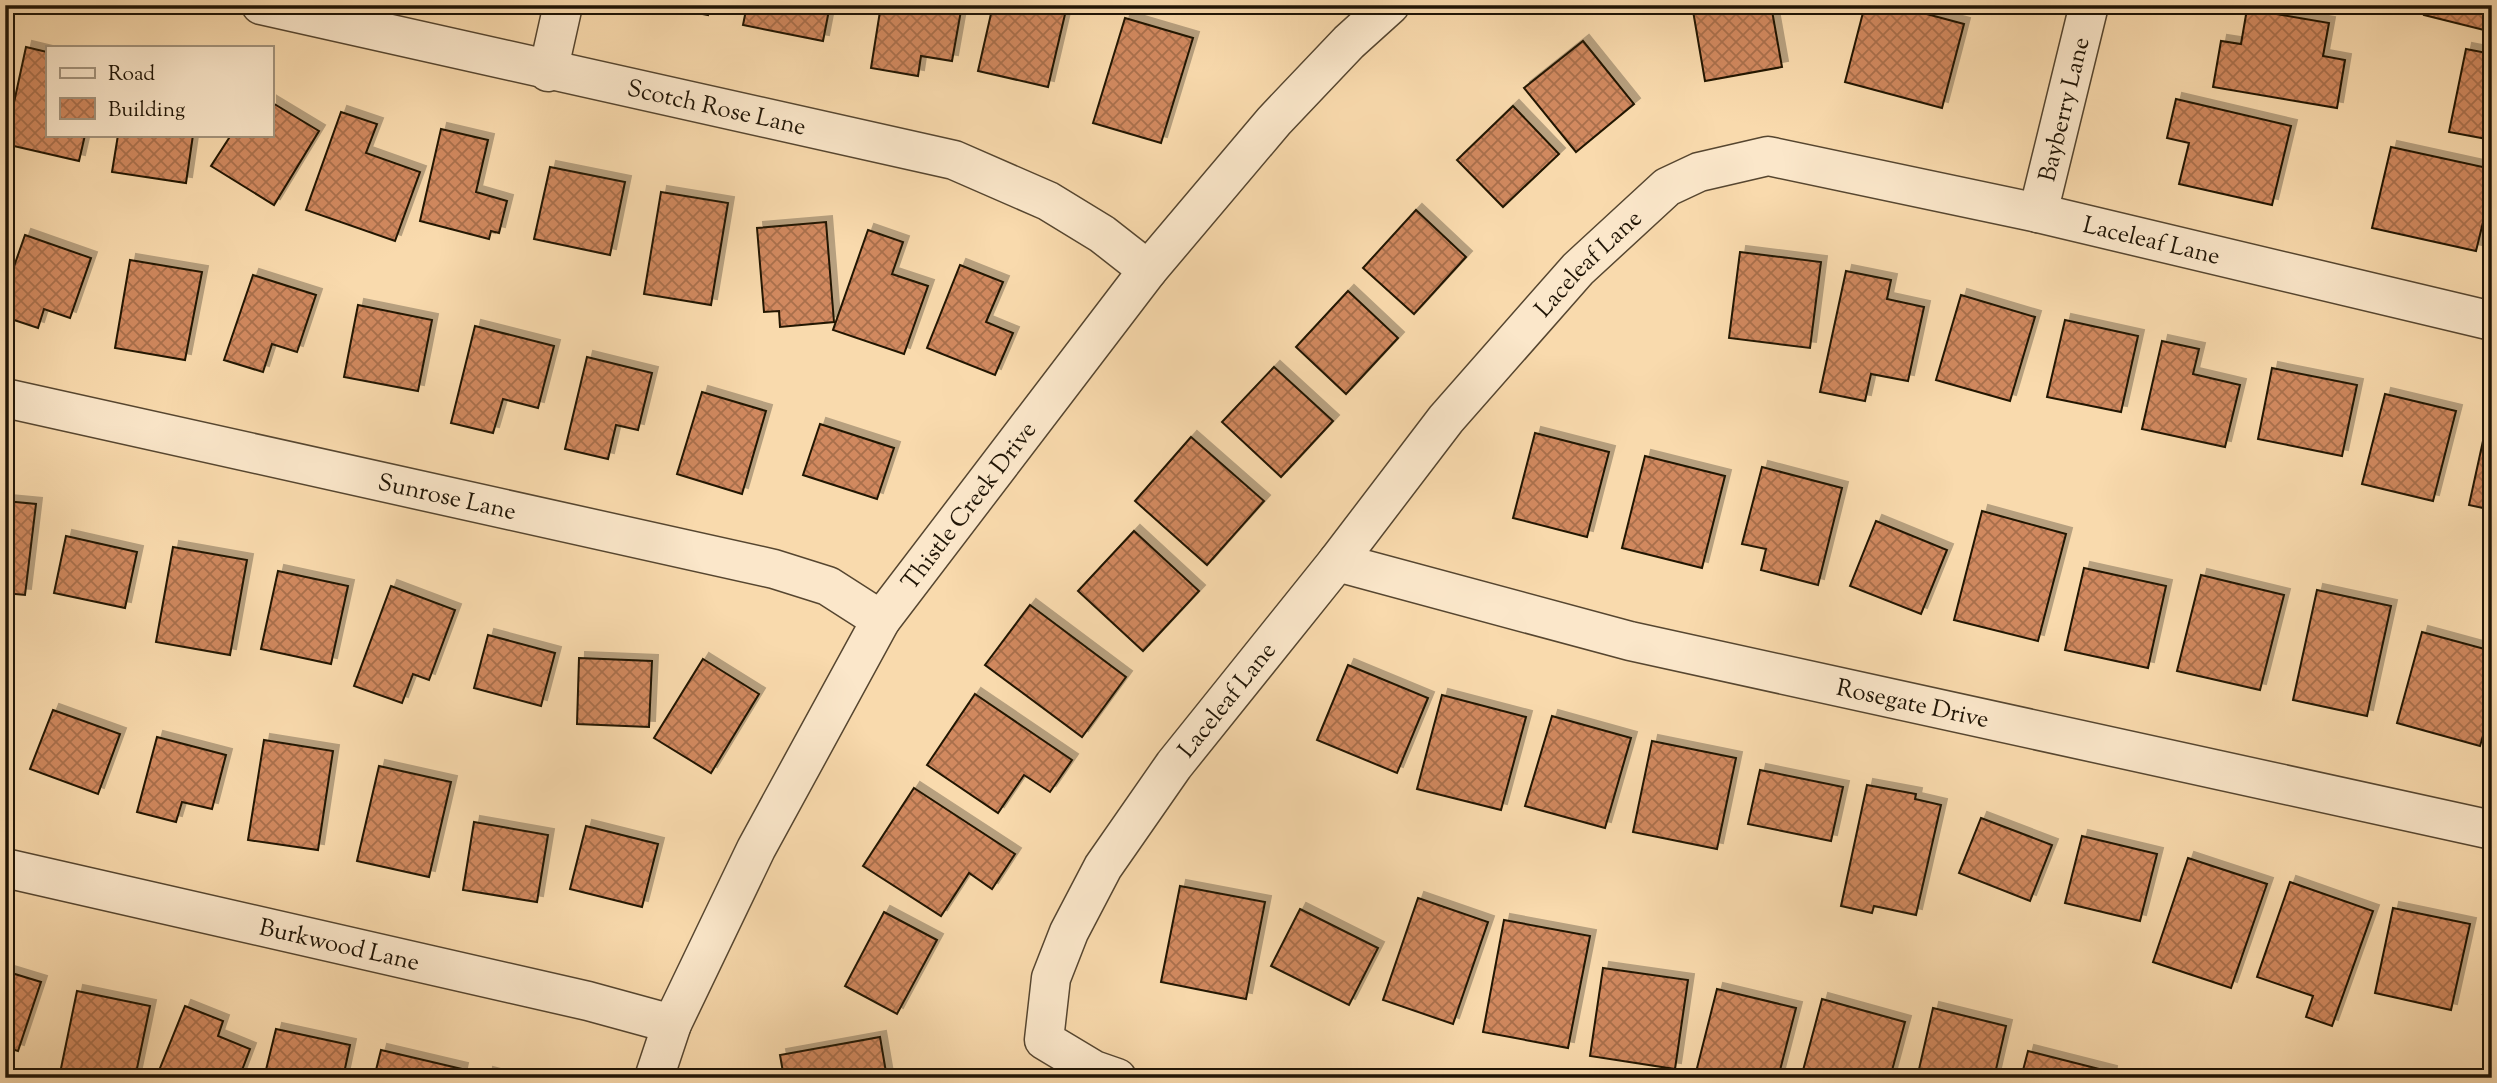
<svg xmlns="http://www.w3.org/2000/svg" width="2497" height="1083" font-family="'Sorts Mill Goudy',serif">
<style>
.building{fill:url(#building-cross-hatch);stroke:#201506;stroke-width:2;filter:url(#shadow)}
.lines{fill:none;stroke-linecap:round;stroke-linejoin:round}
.street-casing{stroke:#564630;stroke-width:41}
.street{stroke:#fbe7ca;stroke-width:38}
.labels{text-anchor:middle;stroke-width:7;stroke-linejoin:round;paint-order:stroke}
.street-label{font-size:24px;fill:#201506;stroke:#fbe7ca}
</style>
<defs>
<pattern id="building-cross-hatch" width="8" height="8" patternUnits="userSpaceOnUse" patternTransform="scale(1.75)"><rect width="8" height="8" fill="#d1895f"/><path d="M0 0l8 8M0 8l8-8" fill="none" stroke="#a96f4c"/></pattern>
<filter id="shadow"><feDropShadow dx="6" dy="-6" stdDeviation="0" flood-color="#0004"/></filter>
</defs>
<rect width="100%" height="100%" fill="#f9daad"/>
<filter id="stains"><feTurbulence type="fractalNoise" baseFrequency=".00286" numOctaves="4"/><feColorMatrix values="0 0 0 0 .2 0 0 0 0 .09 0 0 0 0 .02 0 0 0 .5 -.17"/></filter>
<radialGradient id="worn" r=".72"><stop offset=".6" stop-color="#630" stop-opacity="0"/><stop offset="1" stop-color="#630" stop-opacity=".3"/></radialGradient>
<g class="building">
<path d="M656,5h54l-2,10z"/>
<path d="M747,5h83l-7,36 -80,-16z"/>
<path d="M881,5h81l-10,56 -31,-5 -3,20 -47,-8z"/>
<path d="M993,5h51l22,5 -18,77 -70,-16z"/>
<path d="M1692,5h79l11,62 -77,14z"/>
<path d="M1865,5h28l71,19 -22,84 -97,-26z"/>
<path d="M2427,5h65v27l-68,-17z"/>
<path d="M2247,9l82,14 -6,33 22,4 -8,48 -124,-21 8,-46 20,3z"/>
<path d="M1125,18l68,20 -32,105 -68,-20z"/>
<path d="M1583,41l51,63 -58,48 -52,-64z"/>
<path d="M26,47l21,5v83h38l-6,26 -74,-17z"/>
<path d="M2466,49l26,5v86l-43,-8z"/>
<path d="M2176,99l115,27 -19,79 -93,-21 10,-41 -22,-5z"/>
<path d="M271,102l48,29 -45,74 -63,-39 20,-31h40z"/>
<path d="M1513,106l46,48 -56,53 -46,-47z"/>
<path d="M341,112l36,12 -11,29 54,19 -25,69 -89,-31z"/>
<path d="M441,129l47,11 -12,52 31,9 -8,32 -8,-2 -2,8 -69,-18z"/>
<path d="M118,135h75l-7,48 -74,-11z"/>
<path d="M2391,147l101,22v42l-6,-1 -10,41 -104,-23z"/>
<path d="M550,167l75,15 -15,73 -76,-16z"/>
<path d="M661,192l67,11 -17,102 -67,-11z"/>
<path d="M1416,210l50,47 -52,57 -51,-46z"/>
<path d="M826,222l8,100 -54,5 -1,-16 -15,1 -7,-84z"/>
<path d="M868,230l35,12 -11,32 36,12 -24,68 -71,-24z"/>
<path d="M25,235l66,23 -21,60 -26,-9 -6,19 -33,-11v-25z"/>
<path d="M1740,252l81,10 -11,86 -81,-10z"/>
<path d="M130,260l72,12 -17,88 -70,-12z"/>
<path d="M960,265l43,17 -17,40 27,11 -18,42 -68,-27z"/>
<path d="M1846,271l45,9 -4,19 37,8 -16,74 -37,-7 -6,27 -45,-9z"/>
<path d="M253,275l63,20 -19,57 -25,-8 -9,28 -39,-12z"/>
<path d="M1348,291l50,47 -52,56 -50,-47z"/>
<path d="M1961,295l74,22 -25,84 -74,-21z"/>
<path d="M358,305l74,15 -14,71 -74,-14z"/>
<path d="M2065,320l73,16 -17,76 -74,-15z"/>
<path d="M475,326l79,20 -16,62 -35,-9 -10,34 -42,-10z"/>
<path d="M2162,341l37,8 -6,25 47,11 -15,62 -83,-18z"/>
<path d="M587,357l65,16 -14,57 -22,-5 -8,34 -43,-10z"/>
<path d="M1274,367l59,54 -52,56 -59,-55z"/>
<path d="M2272,368l85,17 -15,71 -84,-17z"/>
<path d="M702,392l64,19 -24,83 -65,-20z"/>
<path d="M2385,394l71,17 -23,90 -71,-17z"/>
<path d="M2488,418l4,1v91l-23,-5z"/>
<path d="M820,424l74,24 -17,51 -74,-24z"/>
<path d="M1535,433l74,19 -22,85 -74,-19z"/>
<path d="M1191,437l73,64 -57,64 -72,-64z"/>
<path d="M1645,456l80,20 -23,92 -80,-20z"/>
<path d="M1762,467l80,21 -24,97 -57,-15 5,-21 -24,-5z"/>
<path d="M5,501l31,3 -11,91 -20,-2z"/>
<path d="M1982,511l84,23 -28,107 -84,-21z"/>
<path d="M1876,521l71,29 -26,64 -71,-28z"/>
<path d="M1134,531l65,60 -56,60 -65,-60z"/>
<path d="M66,536l71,16 -12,56 -71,-15z"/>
<path d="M173,547l74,13 -17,95 -74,-13z"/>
<path d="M2084,568l82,18 -18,82 -83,-18z"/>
<path d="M278,571l70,15 -17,78 -70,-15z"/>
<path d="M2201,575l83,20 -24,95 -83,-19z"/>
<path d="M391,586l64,24 -26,70 -16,-6 -11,29 -48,-17z"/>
<path d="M2317,590l74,16 -24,110 -74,-16z"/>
<path d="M1030,605l96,72 -44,60 -97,-72z"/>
<path d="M2422,632l70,19v54l-12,41 -83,-23z"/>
<path d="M488,635l67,18 -14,53 -67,-18z"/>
<path d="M579,658l73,3 -3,66 -72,-3z"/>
<path d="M703,659l56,35 -48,79 -57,-35z"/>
<path d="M1348,665l80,33 -31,75 -80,-33z"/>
<path d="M975,694l97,66 -22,32 -26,-17 -26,38 -71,-48z"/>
<path d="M1442,695l84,22 -25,93 -84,-21z"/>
<path d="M53,710l67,24 -22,60 -68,-25z"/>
<path d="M1552,716l79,22 -26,90 -80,-22z"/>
<path d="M157,737l69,18 -14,54 -30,-7 -6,20 -39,-10z"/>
<path d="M264,740l69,11 -15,99 -70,-10z"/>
<path d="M1652,741l84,17 -19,91 -84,-17z"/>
<path d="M379,766l72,16 -22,95 -72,-16z"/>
<path d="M1760,770l83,17 -12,54 -83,-17z"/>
<path d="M1867,785l49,9 -1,5 26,6 -25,110 -42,-9 -2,7 -31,-7z"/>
<path d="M914,788l101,66 -23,35 -23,-16 -28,43 -78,-50z"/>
<path d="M1981,818l71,27 -22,56 -71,-28z"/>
<path d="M474,822l74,13 -11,67 -74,-12z"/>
<path d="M586,826l72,18 -16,63 -72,-18z"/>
<path d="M2082,836l75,18 -17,67 -75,-18z"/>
<path d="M2188,858l79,26 -36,104 -78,-26z"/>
<path d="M2290,882l83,29 -41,115 -26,-9 7,-21 -56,-19z"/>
<path d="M1180,886l85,16 -19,97 -85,-17z"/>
<path d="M1418,898l70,24 -35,102 -70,-24z"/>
<path d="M2393,908l77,16 -19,86 -76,-17z"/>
<path d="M1300,909l78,39 -29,57 -78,-39z"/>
<path d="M884,912l53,28 -40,74 -52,-28z"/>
<path d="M1504,920l86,16 -22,112 -85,-16z"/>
<path d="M2492,961v36l-9,-3z"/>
<path d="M1603,968l85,12 -13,89 -85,-13z"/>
<path d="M5,971l36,11 -23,69 -13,-4z"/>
<path d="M1717,989l79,19 -18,70 -83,-2z"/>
<path d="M77,991l73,15 -15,72h-76z"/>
<path d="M1822,999l83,23 -15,56h-89z"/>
<path d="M185,1006l38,15 -5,15 32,13 -11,29h-83z"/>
<path d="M1933,1008l73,18 -12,52h-77z"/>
<path d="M276,1029l74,16 -7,33h-79z"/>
<path d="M880,1037l7,41h-103l-4,-23z"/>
<path d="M381,1050l81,19 -2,9h-86z"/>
<path d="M2028,1051l83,21 -1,6h-89z"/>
<path d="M487,1073l19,5h-20z"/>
</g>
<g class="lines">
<defs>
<g id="street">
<path id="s1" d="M261,5l693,155 94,41 54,33 46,36"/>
<path d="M548,72l15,-67"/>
<path id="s2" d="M2038,213l51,-208"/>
<path id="s3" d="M5,398l769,171 54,17 53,34"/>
<path id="s4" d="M1337,562l293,79 862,189"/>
<path id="s5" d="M5,868l583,133 84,23"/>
<path id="s6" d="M654,1078l18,-54 84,-175 125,-229 267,-350 126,-149 75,-79 41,-37"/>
<path id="s7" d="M1117,1078l-23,-8 -50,-30 7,-62 18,-46 34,-65 71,-102 163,-203 109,-143 132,-150 89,-82 32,-15 69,-16 270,57 454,108"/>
</g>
</defs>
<use href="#street" class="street-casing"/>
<use href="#street" class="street"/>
</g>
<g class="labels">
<g class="street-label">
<text dy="8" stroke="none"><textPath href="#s1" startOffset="467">Scotch Rose Lane</textPath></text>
<text dy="8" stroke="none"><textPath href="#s2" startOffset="107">Bayberry Lane</textPath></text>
<text dy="8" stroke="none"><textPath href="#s7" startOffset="1652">Laceleaf Lane</textPath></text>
<text dy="8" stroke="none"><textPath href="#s7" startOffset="1043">Laceleaf Lane</textPath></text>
<text dy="8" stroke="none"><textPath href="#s3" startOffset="453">Sunrose Lane</textPath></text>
<text dy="8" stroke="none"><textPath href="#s6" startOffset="656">Thistle Creek Drive</textPath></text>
<text dy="8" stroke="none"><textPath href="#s7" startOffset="476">Laceleaf Lane</textPath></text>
<text dy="8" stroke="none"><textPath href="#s4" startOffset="593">Rosegate Drive</textPath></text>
<text dy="8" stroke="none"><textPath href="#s5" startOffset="343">Burkwood Lane</textPath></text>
</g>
</g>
<rect width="2497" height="1083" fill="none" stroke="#f9daad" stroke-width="28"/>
<rect x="7" y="7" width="2483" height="1069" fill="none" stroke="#201506" stroke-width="3.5"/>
<rect x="14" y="14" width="2469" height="1055" fill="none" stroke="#201506" stroke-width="2"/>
<rect x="46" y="46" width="228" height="91" fill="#fbe7ca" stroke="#a3937c" stroke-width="2"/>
<rect x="60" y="68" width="35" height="10" fill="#fbe7ca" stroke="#a3937c" stroke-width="2"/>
<text x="108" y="80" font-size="21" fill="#201506">Road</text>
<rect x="60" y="98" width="35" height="21" fill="url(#building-cross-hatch)" stroke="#a3937c" stroke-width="2"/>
<text x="108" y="116" font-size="21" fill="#201506">Building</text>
<rect width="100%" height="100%" filter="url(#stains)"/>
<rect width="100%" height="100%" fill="url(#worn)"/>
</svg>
